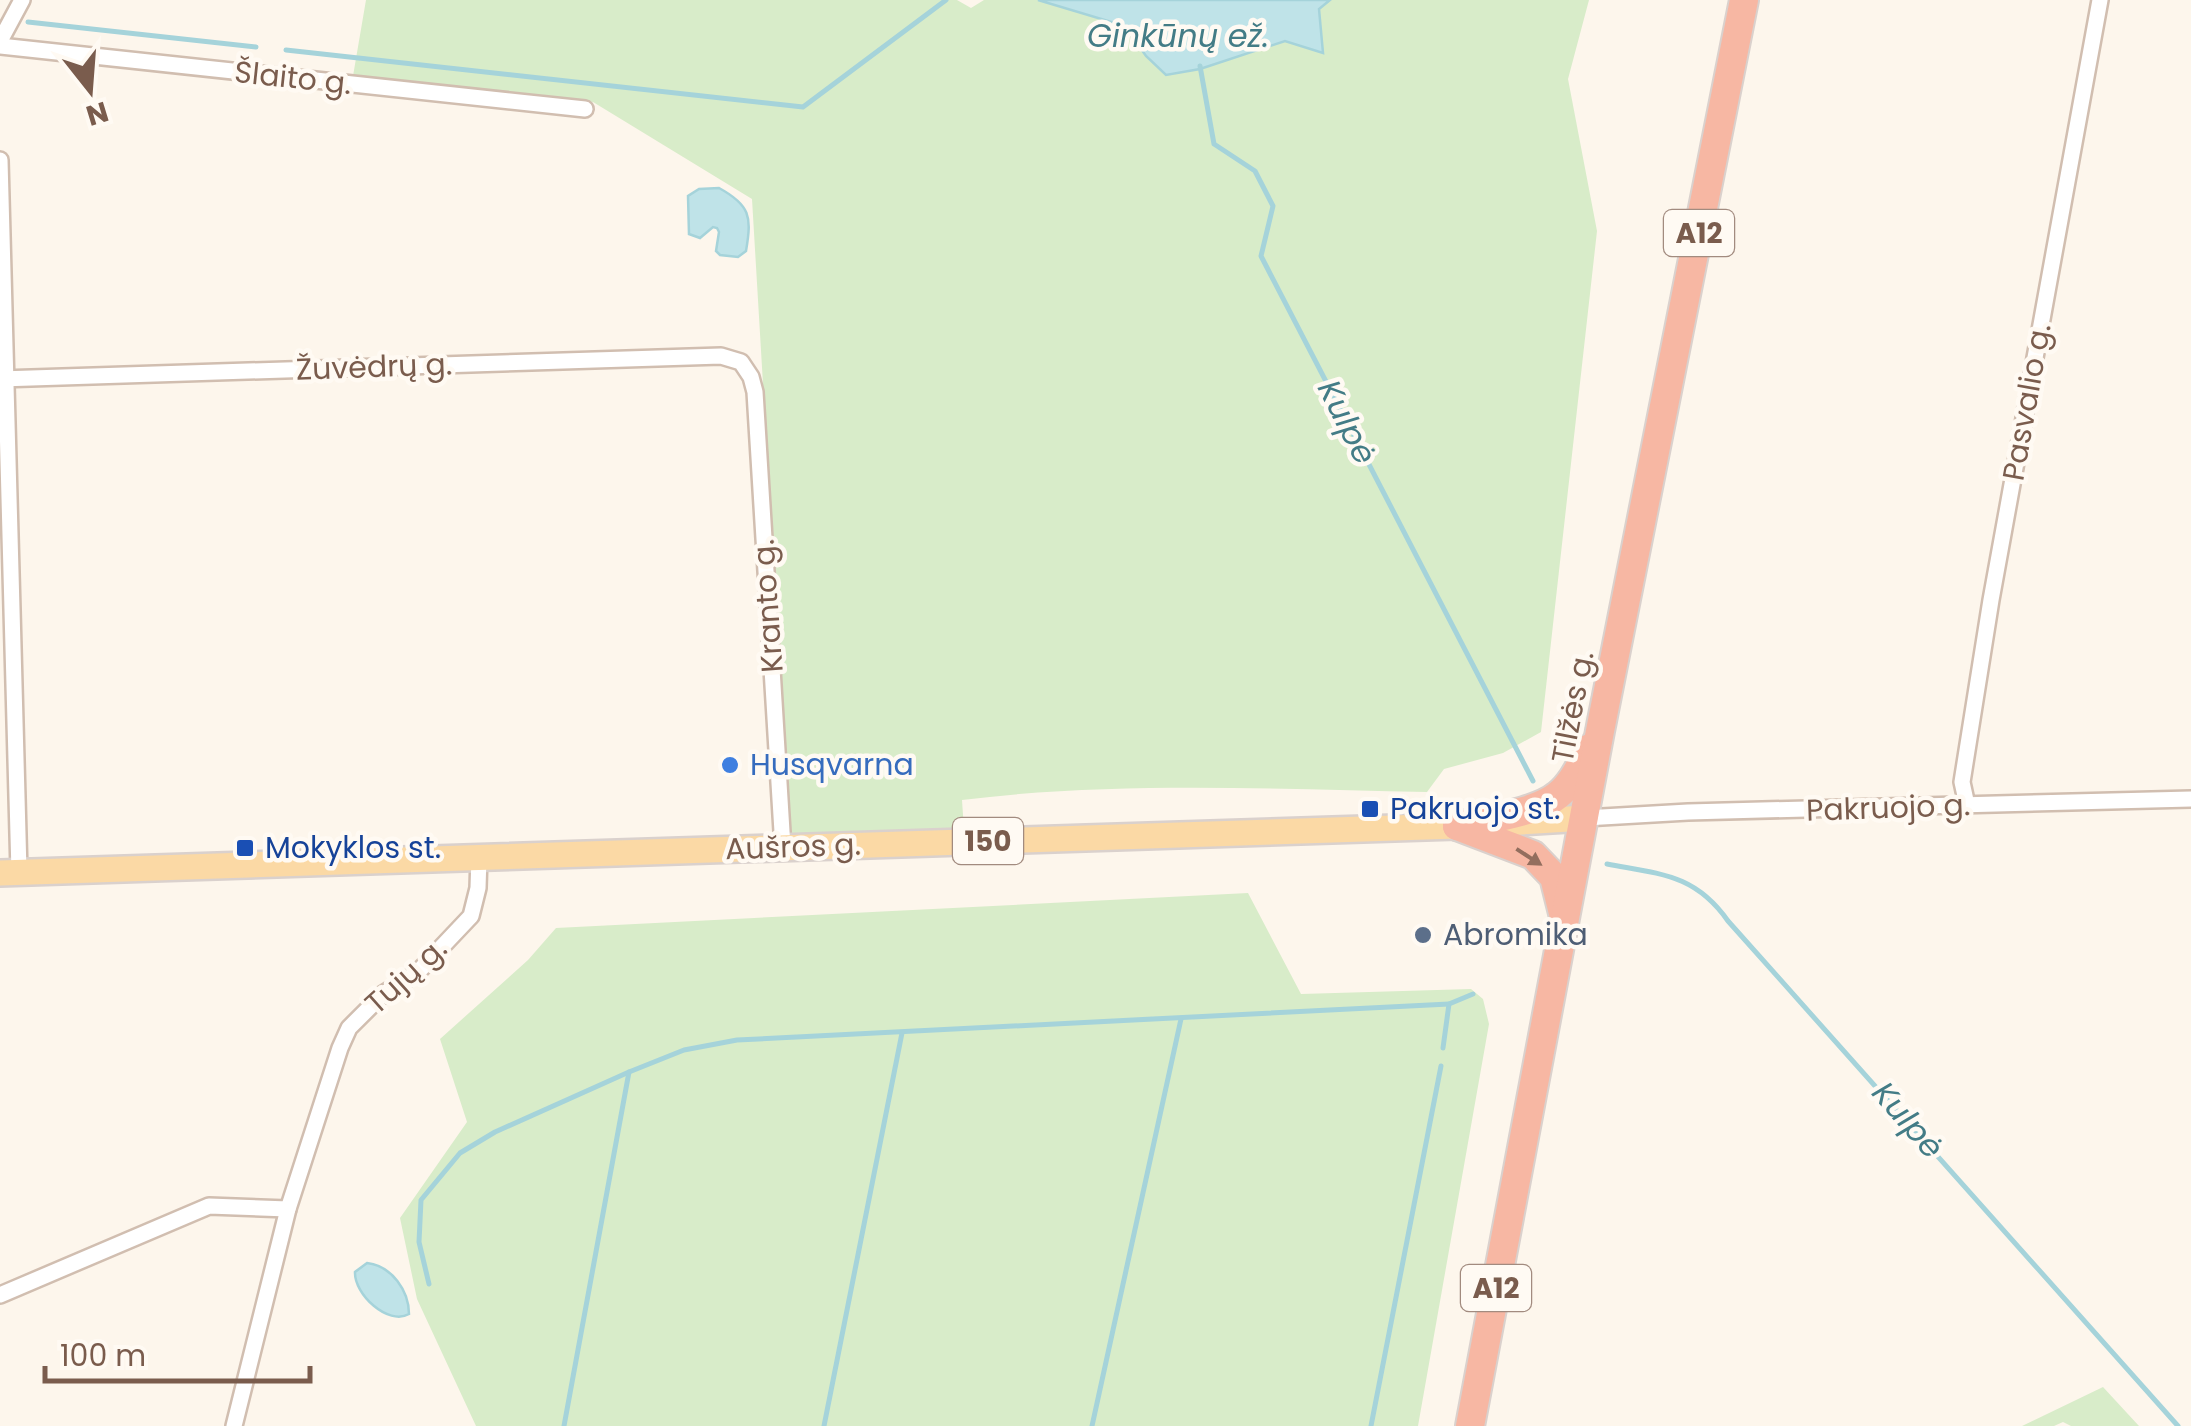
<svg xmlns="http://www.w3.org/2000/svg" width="2191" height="1426" font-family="Poppins,sans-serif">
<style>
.green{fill:#d8ecc9}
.water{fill:#bfe3e8;stroke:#a5d3da;stroke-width:2.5}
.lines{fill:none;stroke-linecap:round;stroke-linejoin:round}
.stream{stroke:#a5d3da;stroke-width:5}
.street-casing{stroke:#d1beb0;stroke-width:20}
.primary-casing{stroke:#dad1cd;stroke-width:30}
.highway-casing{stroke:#dad1cd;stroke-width:32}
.street{stroke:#fff;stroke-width:15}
.primary{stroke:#fbd9a5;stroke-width:25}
.highway{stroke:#f7b7a3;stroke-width:28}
.oneway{fill:#936e5e}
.shop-dot{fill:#3f7fe0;stroke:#fffaf3;stroke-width:4}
.transit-dot{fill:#1a4fb4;stroke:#fffaf3;stroke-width:4}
.service-dot{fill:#5c6f8a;stroke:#fffaf3;stroke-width:4}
.labels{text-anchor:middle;stroke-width:9;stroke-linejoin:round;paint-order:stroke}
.shield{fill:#fffaf3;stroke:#a28b7f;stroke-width:2.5}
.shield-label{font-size:28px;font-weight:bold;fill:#7a5c4d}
.street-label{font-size:30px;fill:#7a5c4d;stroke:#fffaf3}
.shop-label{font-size:30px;fill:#366cbe;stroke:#fffaf3;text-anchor:start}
.transit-label{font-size:30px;fill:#164399;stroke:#fffaf3;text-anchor:start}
.service-label{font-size:30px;fill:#4e5e75;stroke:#fffaf3;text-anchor:start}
.water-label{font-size:32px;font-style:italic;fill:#437c86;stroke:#fffaf3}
</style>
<rect width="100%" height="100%" fill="#fdf6ec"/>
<g class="green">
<path d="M366,0h591l14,8 13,-8h54l88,26 20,30 20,19 34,-6 85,-28 38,11 -4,-43 11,-9h259l-21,79 29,152 -56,501 -38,21 -59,16 -17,23c-151,-3 -316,-11 -465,8l2,30 -174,9 -38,-640 -159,-97 -240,-26z"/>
<path d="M1248,893l53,101 170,-5 12,10 6,25 -71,402h-942l-59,-127 -17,-81 67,-96 -27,-83 88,-79 28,-32z"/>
<path d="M2103,1387l36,39h-68l-8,-4 -9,4h-32z"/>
</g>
<g class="water">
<path d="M1038,0h292l-11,9 4,44 -38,-12 -85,28 -34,6 -20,-19 -21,-30z"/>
<path d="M719,188c31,17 33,28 27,63l-8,6 -18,-2 -4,-4 3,-19 -2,-4 -4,-1 -13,11 -11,-4 -1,-38 11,-7z"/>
<path d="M367,1263c25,3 42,28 42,51 -21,12 -55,-20 -54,-42z"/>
</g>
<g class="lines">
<g class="stream">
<path d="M28,22l228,25"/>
<path d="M286,50l517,57 143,-107"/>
<path d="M1200,66l14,78 41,27 18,35 -12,50 272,525"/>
<path d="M1607,864c53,10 88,10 121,57l450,505"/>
<path d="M1443,1048l6,-44 24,-10"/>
<path d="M429,1284l-10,-42 2,-42 39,-47 35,-21 134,-60 55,-22 53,-10 712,-36"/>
<path d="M564,1426l65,-354"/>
<path d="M824,1426l78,-393"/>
<path d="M1092,1426l89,-407"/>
<path d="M1371,1426l70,-360"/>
</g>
<defs>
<g id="street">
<path d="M0,41l22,-41"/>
<path d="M0,46l585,63"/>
<path d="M0,160l19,712"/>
<path d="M0,379l721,-23 20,6 10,15 4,15 28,456"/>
<path d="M1967,805l-5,-23 29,-182 109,-600"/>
<path d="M1585,818l103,-6 503,-13"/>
<path d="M0,1295l209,-89 79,3"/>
<path d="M234,1426l54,-217 52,-161 9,-20 34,-34 35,-22 53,-56 7,-28 1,-31"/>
</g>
<path id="primary" d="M0,873l1457,-47 128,-8"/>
<g id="highway">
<path d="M1457,826c28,-7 80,-13 101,-31 15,-12 23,-31 32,-47"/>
<path d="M1457,826l76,29 21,22 9,36"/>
<path d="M1470,1426l130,-695 144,-731"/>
</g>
</defs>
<use href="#street" class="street-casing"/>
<use href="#primary" class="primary-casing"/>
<use href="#highway" class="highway-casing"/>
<use href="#street" class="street"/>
<use href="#primary" class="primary"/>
<use href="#highway" class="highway"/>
</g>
<defs><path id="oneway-solid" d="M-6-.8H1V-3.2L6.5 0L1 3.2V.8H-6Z" transform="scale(2.5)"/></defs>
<use class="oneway" href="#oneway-solid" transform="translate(1529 857) rotate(33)"/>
<circle class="shop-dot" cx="730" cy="765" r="10"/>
<g class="transit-dot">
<rect x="1360" y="799" width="20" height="20" rx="5"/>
<rect x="235" y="838" width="20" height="20" rx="5"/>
</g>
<circle class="service-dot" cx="1423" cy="935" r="10"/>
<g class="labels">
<g class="shield">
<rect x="1664" y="210" width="70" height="46" rx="8"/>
<rect x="953" y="818" width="70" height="46" rx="8"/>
<rect x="1461" y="1265" width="70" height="46" rx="8"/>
</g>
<g class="shield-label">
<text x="1699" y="243">A12</text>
<text x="988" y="851">150</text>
<text x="1496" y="1298">A12</text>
</g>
<g class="street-label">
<text transform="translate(293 78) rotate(6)" y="10">Šlaito g.</text>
<text transform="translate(374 367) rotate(-2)" y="10">Žuvėdrų g.</text>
<text transform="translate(2027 402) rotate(-80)" y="10">Pasvalio g.</text>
<text transform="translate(768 606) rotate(-94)" y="10">Kranto g.</text>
<text transform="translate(1573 707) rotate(-79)" y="10">Tilžės g.</text>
<text transform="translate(1888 808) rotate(-2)" y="10">Pakruojo g.</text>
<text transform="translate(793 847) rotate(-2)" y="10">Aušros g.</text>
<text transform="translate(406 976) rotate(-42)" y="10">Tujų g.</text>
</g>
<g class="shop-label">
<text x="750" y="775">Husqvarna</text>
</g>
<g class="transit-label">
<text x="1390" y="819">Pakruojo st.</text>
<text x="265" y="858">Mokyklos st.</text>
</g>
<g class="service-label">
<text x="1443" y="945">Abromika</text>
</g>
<g class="water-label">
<text x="1178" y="47">Ginkūnų ež.</text>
<text transform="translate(1347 422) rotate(63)" y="11">Kulpė</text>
<text transform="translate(1908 1120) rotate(49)" y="11">Kulpė</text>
</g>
</g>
<g transform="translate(90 90) rotate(163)" stroke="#fffaf3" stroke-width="8" paint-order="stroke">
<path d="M0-8L18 38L0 25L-18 38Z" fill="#7a5c4d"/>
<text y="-15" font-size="28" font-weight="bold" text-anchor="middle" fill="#7a5c4d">N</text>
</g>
<path d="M45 1366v15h265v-15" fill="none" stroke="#7a5c4d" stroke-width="5"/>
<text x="60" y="1366" font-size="30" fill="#7a5c4d" stroke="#fffaf3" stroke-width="8" paint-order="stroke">100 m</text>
</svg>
